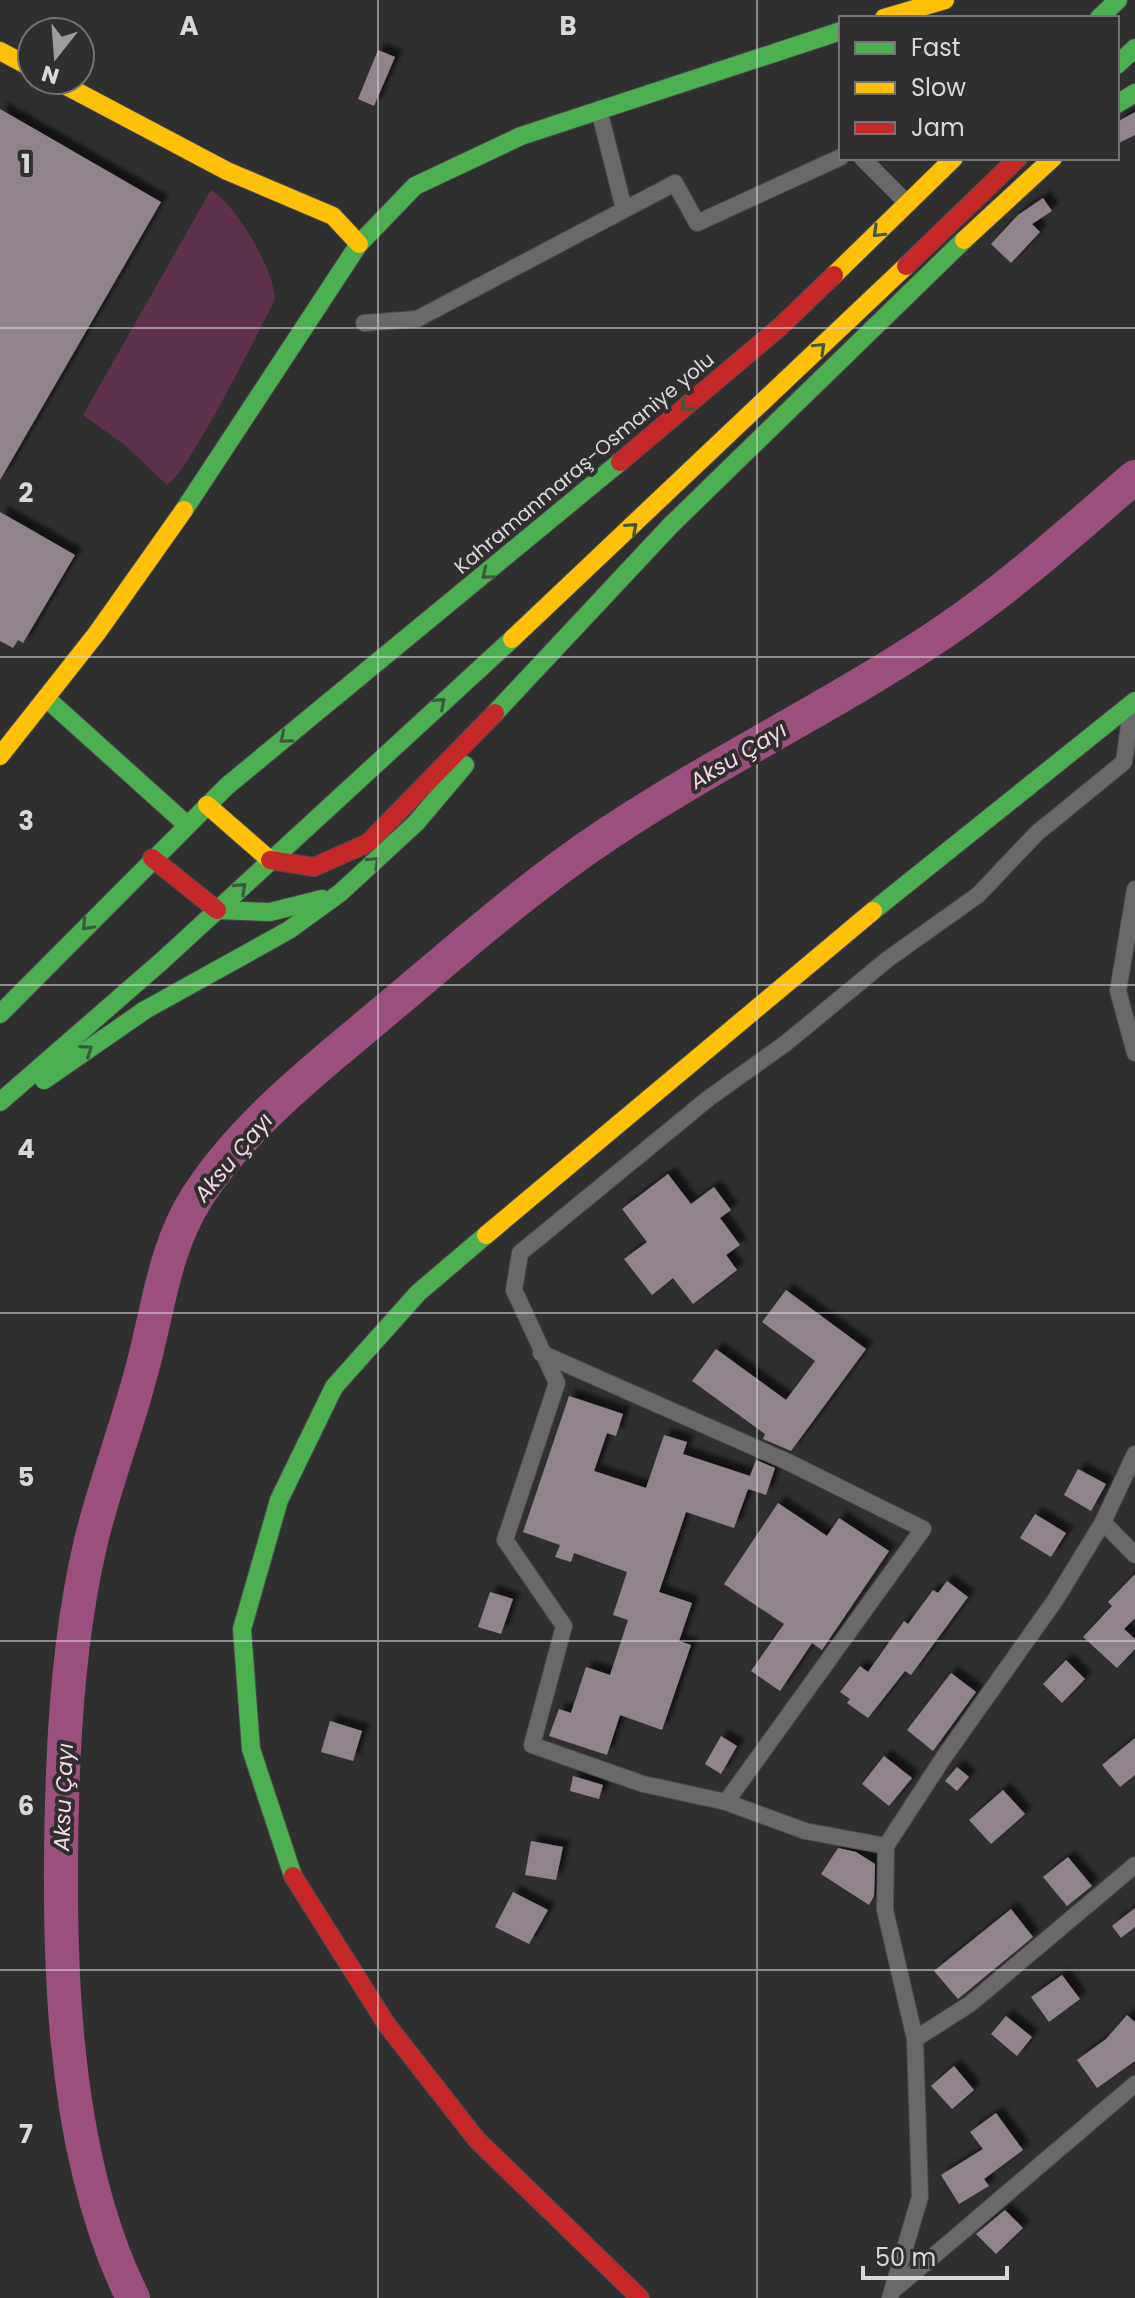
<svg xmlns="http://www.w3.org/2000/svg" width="1135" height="2298" font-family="Poppins,sans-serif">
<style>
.green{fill:#5e324d}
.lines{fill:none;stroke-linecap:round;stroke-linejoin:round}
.river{stroke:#9b4f7d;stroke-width:34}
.building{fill:#91838b;filter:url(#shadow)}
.street-casing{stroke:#4b4a4b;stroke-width:18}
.fast-casing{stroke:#4b4a4b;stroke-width:20}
.slow-casing{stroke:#4b4a4b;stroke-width:20}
.jam-casing{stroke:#4b4a4b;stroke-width:20}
.street{stroke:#6a6869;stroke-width:16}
.fast{stroke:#4caf50;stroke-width:18}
.slow{stroke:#ffc107;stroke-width:18}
.jam{stroke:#c62828;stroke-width:18}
.oneway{stroke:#3a5b3b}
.grid{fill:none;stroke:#d9d7d8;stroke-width:2;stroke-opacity:0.55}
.labels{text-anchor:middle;stroke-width:8;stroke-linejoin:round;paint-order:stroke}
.street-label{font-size:20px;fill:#d9d7d8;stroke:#312e30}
.water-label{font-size:22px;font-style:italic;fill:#f2dae6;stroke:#312e30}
.grid-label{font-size:26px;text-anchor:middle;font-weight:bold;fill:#d9d7d8;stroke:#312e30;stroke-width:8;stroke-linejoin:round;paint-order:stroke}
</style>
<defs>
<filter id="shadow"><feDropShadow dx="7" dy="-7" stdDeviation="2" flood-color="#0009"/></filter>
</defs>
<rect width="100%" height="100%" fill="#302f30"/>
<path class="green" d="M211,190c25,15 63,79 64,109 -15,30 -87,175 -108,186l-41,-39 -43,-31z"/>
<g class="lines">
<path class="river" d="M133,2298c-75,-150 -76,-361 -70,-526 3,-79 10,-155 28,-231 14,-57 35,-111 50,-168 17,-60 22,-123 56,-176 48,-75 123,-131 190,-188 72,-60 141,-122 219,-174 109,-73 230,-130 339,-204 68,-46 128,-101 190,-154"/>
</g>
<g class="building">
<path d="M378,50l17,7 -21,49 -16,-7z"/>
<path d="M0,109l161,93 -161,278z"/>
<path d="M1135,112v23l-18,9v-22z"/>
<path d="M1043,198l9,13 -20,13 8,8 -29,31 -20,-19 27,-29z"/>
<path d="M0,512l75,43 -52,88 -5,-3 -5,8 -13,-7z"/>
<path d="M668,1174l23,30 23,-17 17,23 -11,8 20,27 -14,10 11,15 -44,34 -20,-26 -21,17 -28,-36 23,-17 -25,-33z"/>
<path d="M786,1290l80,59 -75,102 -28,-12 2,-5 -73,-53 24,-32 70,51 29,-39 -53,-39z"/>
<path d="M569,1396l54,18 -7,22 -9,-3 -13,38 52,17 18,-53 23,7 -4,12 67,22 6,-16 19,8 -9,27 -18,-6 -14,39 -48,-16 -27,80 33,11 -13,38 12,4 -29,85 -42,-15 -13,40 -58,-19 10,-27 12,4 15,-46 24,8 18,-55 -15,-5 14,-43 -53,-19 -3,9 -16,-5 5,-12 -37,-13z"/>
<path d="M1078,1469l28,15 -15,27 -27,-16z"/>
<path d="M778,1503l49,33 12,-18 50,33 -67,99 -10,-7 -32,48 -29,-20 33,-47 -60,-40z"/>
<path d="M1035,1514l31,19 -15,24 -31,-19z"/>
<path d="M1135,1574v44l-11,11 11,10v10l-18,19 -34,-31 29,-31 -4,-4z"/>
<path d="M947,1581l21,16 -57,78 -6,-4 -37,47 -21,-15 3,-4 -10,-7 20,-26 8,6 36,-51 4,3 25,-34 5,3z"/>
<path d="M490,1592l23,7 -12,35 -23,-7z"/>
<path d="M1066,1660l19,19 -23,24 -19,-19z"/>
<path d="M951,1673l25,19 -43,59 -26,-21z"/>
<path d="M330,1721l32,10 -9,30 -32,-9z"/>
<path d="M721,1736l16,10 -16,28 -16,-10z"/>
<path d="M1135,1738v37l-15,12 -18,-22z"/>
<path d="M884,1756l28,22 -23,28 -27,-22z"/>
<path d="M957,1767l12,10 -12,14 -12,-10z"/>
<path d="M573,1776l30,9 -4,14 -29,-8z"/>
<path d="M1003,1790l22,24 -34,30 -22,-24z"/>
<path d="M531,1841l32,6 -7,33 -31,-5z"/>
<path d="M838,1848l18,4 19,12 -1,32 -5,9 -48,-31z"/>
<path d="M1068,1857l24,29 -25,20 -24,-29z"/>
<path d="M513,1892l35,18 -19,34 -34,-17z"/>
<path d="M1135,1908v19l-14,11 -9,-12z"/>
<path d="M1011,1909l22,28 -75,62 -24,-28z"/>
<path d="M1062,1975l18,24 -31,23 -18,-25z"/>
<path d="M1127,2015l8,7v39l-38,27 -20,-28 29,-21z"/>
<path d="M1006,2016l26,21 -15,19 -26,-22z"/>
<path d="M954,2066l20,24 -22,19 -21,-23z"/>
<path d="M996,2113l27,37 -39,29 5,7 -30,18 -18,-29 42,-26 -13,-17z"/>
<path d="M1005,2210l18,18 -27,26 -20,-20z"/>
</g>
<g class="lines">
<defs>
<g id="street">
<path d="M599,110l25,99"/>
<path d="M862,158l46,46"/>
<path d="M364,323l53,-4 258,-136 22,40 144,-66"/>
<path d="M1135,889l-17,102 17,62"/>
<path d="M541,1353l247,109 135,67 -197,273"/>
<path d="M1103,1522l32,33"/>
<path d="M886,1846l-81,-15 -79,-29 -83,-18 -111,-39 32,-119 -59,-86 52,-157 -43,-93 6,-37 189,-155 77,-55 102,-84 90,-64 59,-62 87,-71 8,-59"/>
<path d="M915,2039l55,-35 165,-139"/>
<path d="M896,2288l239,-204"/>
<path d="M890,2298l30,-101 -5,-158 -30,-129 1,-64 58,-89 112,-158 47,-77 32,-68"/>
</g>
<g id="fast">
<path d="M1099,18l19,-18"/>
<path d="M1117,65l18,-17"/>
<path d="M1117,104l18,-11"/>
<path d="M184,510l175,-266 56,-58 106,-50 320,-105"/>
<path d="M46,698l141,127"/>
<path d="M495,713l176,-188 293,-285"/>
<path d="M217,910l53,2 52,-13"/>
<path d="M873,911l262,-210"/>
<path d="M0,1014l227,-228 393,-324"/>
<path d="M44,1080l101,-70 144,-80 51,-37 76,-70 49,-58"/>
<path d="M0,1102l163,-142 349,-321"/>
<path d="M293,1876l-42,-127 -9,-120 37,-129 55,-113 84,-94 68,-58"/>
</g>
<g id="slow">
<path d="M884,18l61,-18"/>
<path d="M0,51l32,17"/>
<path d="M55,80l172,91 106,45 26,28"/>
<path d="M964,240l89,-82"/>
<path d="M834,275l120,-117"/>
<path d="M512,639l394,-373"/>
<path d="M0,756l97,-123 87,-123"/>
<path d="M207,805l63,55"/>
<path d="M486,1235l387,-324"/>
</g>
<g id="jam">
<path d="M906,266l112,-108"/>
<path d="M620,462l161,-136 53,-51"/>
<path d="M152,858l65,52"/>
<path d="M270,860l44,7 54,-24 127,-130"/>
<path d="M293,1876l94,149 90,115 163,158"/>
</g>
</defs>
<use href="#street" class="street-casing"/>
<use href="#fast" class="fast-casing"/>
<use href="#slow" class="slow-casing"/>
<use href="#jam" class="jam-casing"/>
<use href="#street" class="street"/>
<use href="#fast" class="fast"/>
<use href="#slow" class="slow"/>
<use href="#jam" class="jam"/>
</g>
<defs><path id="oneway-chevron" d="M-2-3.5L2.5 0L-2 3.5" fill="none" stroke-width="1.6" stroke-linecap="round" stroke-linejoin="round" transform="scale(2)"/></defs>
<g class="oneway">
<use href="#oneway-chevron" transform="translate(878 232) rotate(136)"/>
<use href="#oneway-chevron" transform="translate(820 348) rotate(-44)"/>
<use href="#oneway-chevron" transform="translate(686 406) rotate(140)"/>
<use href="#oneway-chevron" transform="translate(632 528) rotate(-42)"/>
<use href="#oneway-chevron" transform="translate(487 574) rotate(141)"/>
<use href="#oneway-chevron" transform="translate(440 703) rotate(-42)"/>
<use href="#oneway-chevron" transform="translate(285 738) rotate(141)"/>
<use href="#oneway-chevron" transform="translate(374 862) rotate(-43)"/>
<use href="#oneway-chevron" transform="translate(241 888) rotate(-43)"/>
<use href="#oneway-chevron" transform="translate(87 925) rotate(134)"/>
<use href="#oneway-chevron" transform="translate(87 1050) rotate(-35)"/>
</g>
<path class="grid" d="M378,0v2298M757,0v2298M0,328h1135M0,657h1135M0,985h1135M0,1313h1135M0,1641h1135M0,1970h1135"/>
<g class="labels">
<g class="street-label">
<text transform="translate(584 463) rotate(-40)" y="7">Kahramanmaraş-Osmaniye yolu</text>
</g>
<g class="water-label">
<text transform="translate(738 755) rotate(-31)" y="8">Aksu Çayı</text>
<text transform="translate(233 1157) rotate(-50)" y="8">Aksu Çayı</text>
<text transform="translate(63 1797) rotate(-88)" y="8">Aksu Çayı</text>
</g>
</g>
<g class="grid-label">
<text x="189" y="35">A</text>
<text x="568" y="35">B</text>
<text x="26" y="173">1</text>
<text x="26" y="502">2</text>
<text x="26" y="830">3</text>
<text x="26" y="1158">4</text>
<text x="26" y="1486">5</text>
<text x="26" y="1815">6</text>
<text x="26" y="2143">7</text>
</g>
<rect x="839" y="16" width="280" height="144" fill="#312e30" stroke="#747273" stroke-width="2"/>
<rect x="855" y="42" width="40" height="12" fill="#4caf50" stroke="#747273" stroke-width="2"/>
<text x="911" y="56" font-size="24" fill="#d9d7d8">Fast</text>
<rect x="855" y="82" width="40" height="12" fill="#ffc107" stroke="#747273" stroke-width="2"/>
<text x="911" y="96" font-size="24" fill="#d9d7d8">Slow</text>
<rect x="855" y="122" width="40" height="12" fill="#c62828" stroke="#747273" stroke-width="2"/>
<text x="911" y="136" font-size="24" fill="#d9d7d8">Jam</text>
<g transform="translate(56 56) rotate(197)"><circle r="38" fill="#312e30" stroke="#747273" stroke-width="2"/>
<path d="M0-6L14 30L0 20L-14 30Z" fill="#9e9c9d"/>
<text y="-12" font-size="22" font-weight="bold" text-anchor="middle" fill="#d9d7d8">N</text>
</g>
<path d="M863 2266v12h144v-12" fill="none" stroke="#d9d7d8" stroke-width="4"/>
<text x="875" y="2266" font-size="24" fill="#d9d7d8" stroke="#312e30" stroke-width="6" paint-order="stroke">50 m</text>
</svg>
